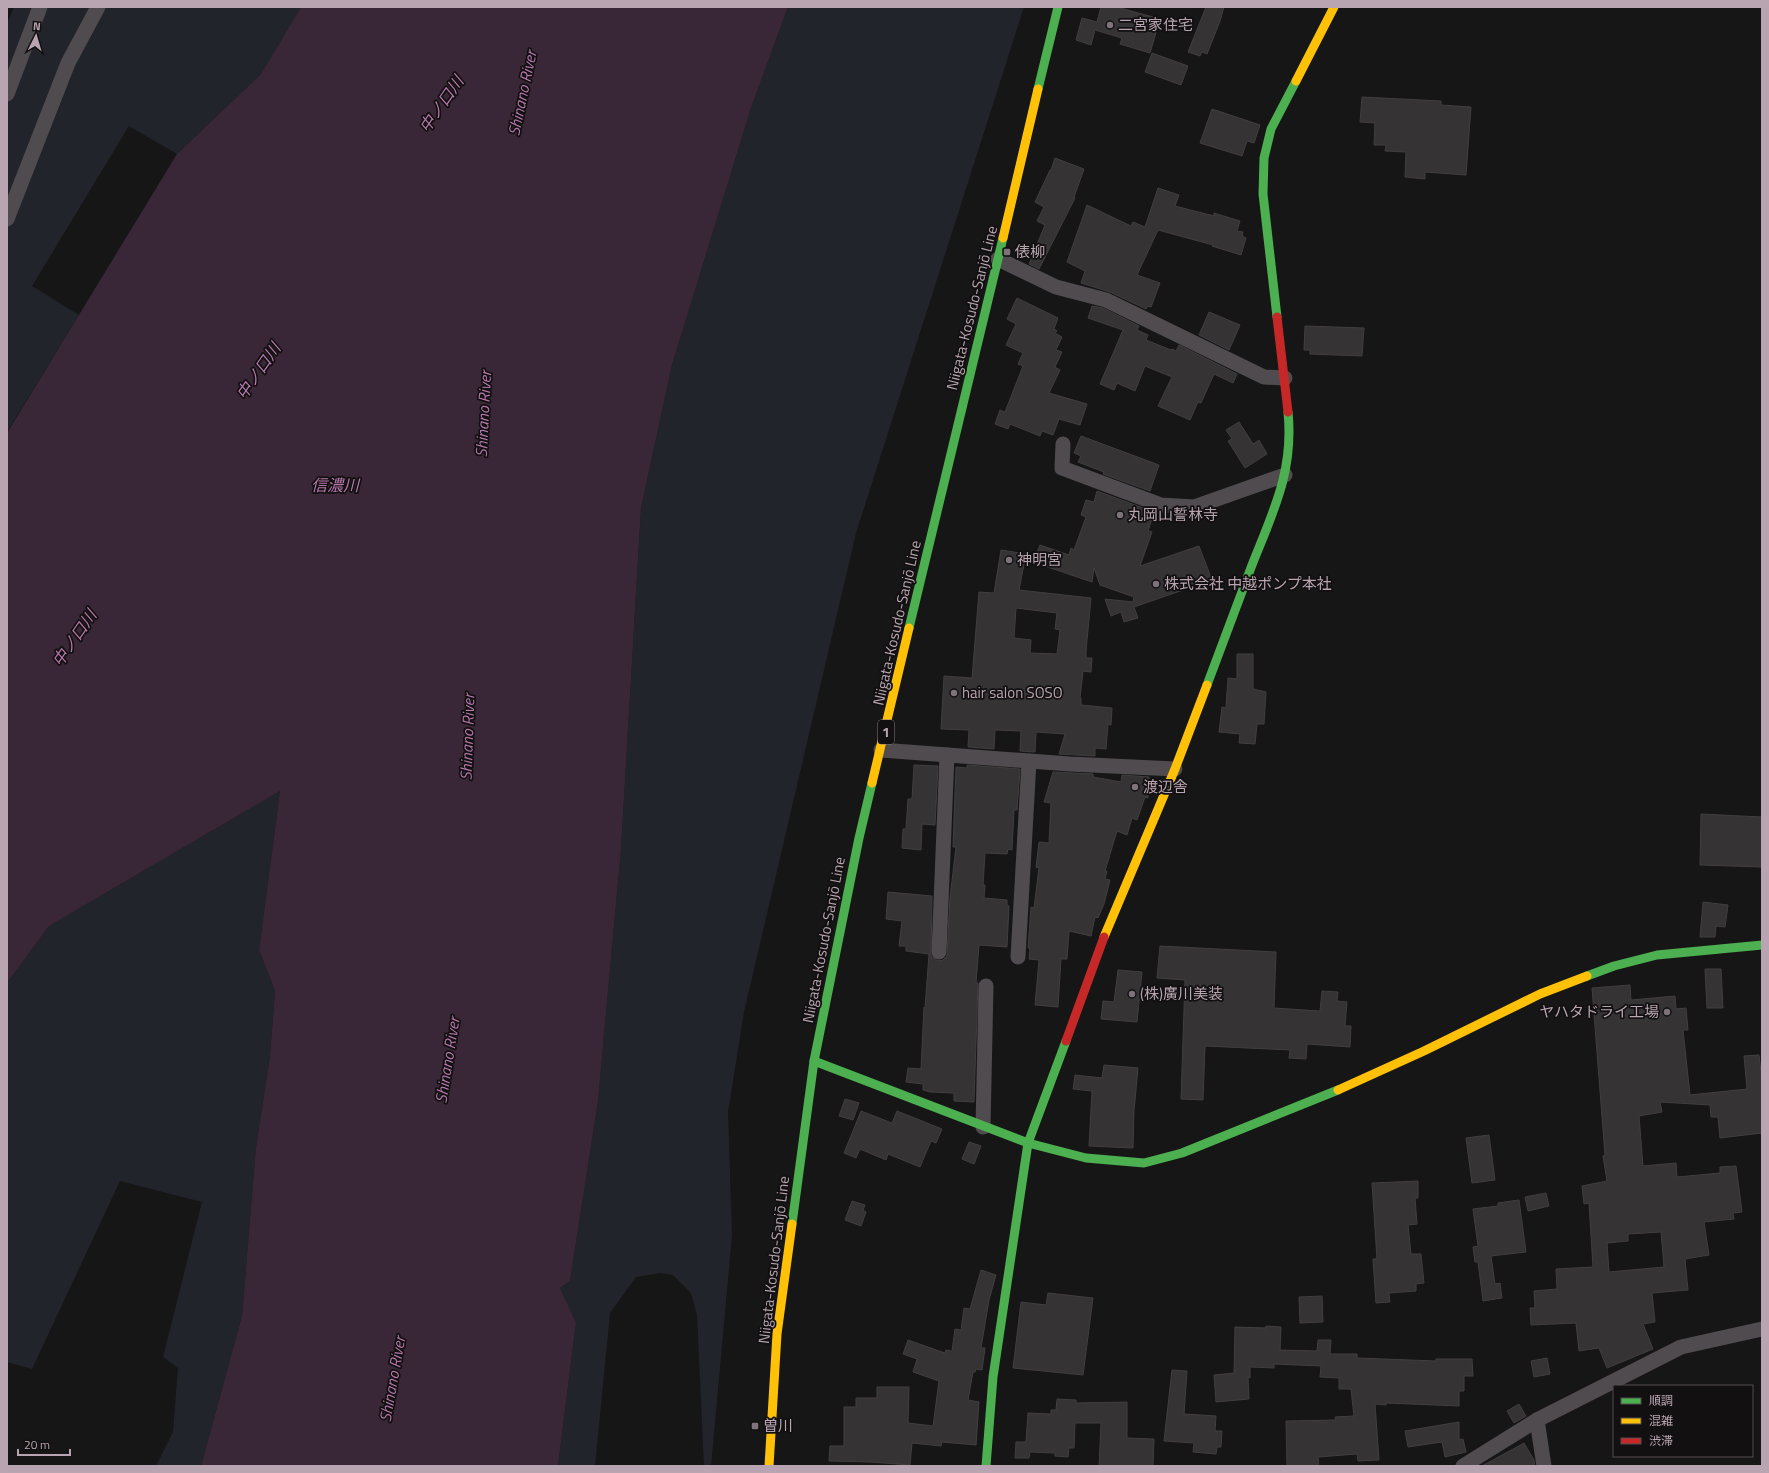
<svg xmlns="http://www.w3.org/2000/svg" width="1769" height="1473" font-family="'Titillium Web','Noto Sans JP',sans-serif">
<style>
.green{fill:#22242c}
.water{fill:#392737}
.building{fill:#353334;stroke:#423e40;fill-rule:evenodd}
.lines{fill:none;stroke-linecap:round;stroke-linejoin:round}
.street{stroke:#504b4e;stroke-width:15}
.fast{stroke:#4caf50;stroke-width:9}
.slow{stroke:#ffc107;stroke-width:9}
.jam{stroke:#c62828;stroke-width:9}
.poi-dot{fill:#7f737b;stroke:#121010;stroke-width:1.5}
.labels{text-anchor:middle;stroke-width:3.5;stroke-linejoin:round;paint-order:stroke}
.shield{fill:#121010;stroke:#867881;stroke-width:1}
.shield-label{font-size:14px;font-weight:bold;fill:#b8a5b1}
.poi-label{font-size:15px;fill:#b8a5b1;stroke:#121010;text-anchor:start}
.street-label{font-size:15px;fill:#b8a5b1;stroke:#121010}
.water-label{font-size:16px;font-style:italic;fill:#b778ae;stroke:#121010}
</style>
<rect width="100%" height="100%" fill="#161616"/>
<g class="green">
<path d="M14,7h287l-40,67 -84,80 -48,-28 -97,160 47,29 -72,117v-408z"/>
<path d="M788,7h236l-168,526 -112,479 -16,100 4,123 -21,231h-7l-7,-151 -6,-22 -18,-18 -13,-2 -24,4 -26,36 -15,153h-37l18,-142 -16,-36 10,-7 28,-180 23,-252 20,-341 31,-143 79,-257z"/>
<path d="M280,791l-21,159 16,41 -5,65 -14,91 -14,169 -41,150h-45l17,-34 5,-64 -15,-11 39,-155 -82,-21 -88,188 -25,-7v-379l42,-57z"/>
</g>
<path class="water" d="M301,7h487l-37,101 -79,257 -31,143 -20,341 -23,252 -28,180 -10,7 16,35 -18,143h-357l41,-150 14,-169 14,-91 5,-65 -16,-41 21,-159 -231,135 -42,57v-550l170,-279 84,-80z"/>
<g class="building">
<path d="M1101,7h16l43,12 -10,34 -30,-9 2,-6 -27,-8 -4,15 -15,-5 6,-22 15,4z"/>
<path d="M1206,7h18l-4,14 -13,33 -5,-2 -2,4 -12,-4z"/>
<path d="M1152,53l36,13 -7,19 -36,-13z"/>
<path d="M1362,97l79,4v4l30,2 -5,68 -41,-3v7l-20,-2 1,-25 -21,-1 1,-6h-12l1,-22 -15,-1z"/>
<path d="M1212,109l48,16 -6,18 -7,-2 -5,15 -42,-13z"/>
<path d="M1055,158l29,11 -10,28 1,1 -36,71 -10,-5 16,-39 -8,-4 7,-14 -9,-5 15,-32h1z"/>
<path d="M1158,188l21,7 -4,11 39,10v-3l26,8 -3,10 6,1 -1,4 4,2 -5,17 -29,-9 1,-1 -55,-15 -21,45 23,8 -9,24 -3,-1 -2,3 -36,-17 -29,-9 4,-12 -18,-9 20,-57 44,21 2,-4 12,5z"/>
<path d="M1017,298l41,20 -4,11 3,2 -2,2 7,4 -6,13 6,2 -7,15 5,3 -11,23 38,11 -7,21 -21,-6 -6,16 -11,-4 -2,5 -30,-12 -2,5 -13,-5 5,-14 5,2 18,-46 -5,-2 5,-11 -17,-8 10,-21 -9,-5z"/>
<path d="M1092,306l11,2 36,18 -2,4 11,5 -2,5 25,10 1,-1 4,2 3,-6 58,29 -4,9 -19,-9 -13,29 -3,-1 -8,18 -32,-14 14,-29 -27,-11 -10,25 -18,-8 -3,7 -14,-6 23,-54 -35,-12z"/>
<path d="M1209,312l31,13 -11,25 -30,-15z"/>
<path d="M1305,326l59,2 -2,28 -52,-2v-4h-6z"/>
<path d="M1239,422l14,22 6,-4 8,14 -22,14 -17,-27 4,-2 -6,-9z"/>
<path d="M1081,436l78,29 -9,26 -47,-17 1,-2 -26,-10 3,-6 -7,-3z"/>
<path d="M1097,491l57,21 -6,19 4,1 -12,34 59,-20 13,34 -78,27 4,11 -14,4 -3,-10 -10,4 -6,-17 28,3 1,-5 -34,-12 -6,-17 -2,14 -59,-20 7,-17 29,10 2,-7 3,2 12,-33 -5,-2 5,-15 8,2z"/>
<path d="M1001,550l25,4 -7,36 72,8 -5,53v7h6l-1,14 -8,-1 -3,27h1v7l31,3 -1,17 -3,-1 -2,25 -11,-1v8l-36,-2 6,-20 -29,-2 -1,20 -15,-1 1,-20 -26,-1 -1,19 -26,-2 1,-17 -28,-1 3,-53 28,2 7,-86 15,1zM1016,608l41,5 -2,16 5,1 -3,24 -27,-1 1,-13 -17,-2z"/>
<path d="M1237,654h16v35l13,3 -2,32h-7l-2,20 -16,-1 1,-9 -21,-2 3,-25 4,1 2,-30 9,1z"/>
<path d="M914,765l24,1 -3,59 -13,-1 -1,26 -19,-2 1,-19h3l2,-30h4z"/>
<path d="M967,765l53,4 -3,41h-3l-2,40 -4,-1 -1,5 -22,-1 -2,32h2l-1,13 23,2v5l2,1 -2,41 -28,-2 -3,38h2l-4,119 -20,-1v-8l-24,-1 -7,-2v-6l-17,-2 2,-14 13,1 3,-62 1,1 4,-54 -23,-3v-5h-7l3,-25 -16,-2 2,-27 44,4 -1,60 7,5 5,-1 4,-4 3,-59 6,-50h-3l3,-80 11,1z"/>
<path d="M1053,772l40,2v3l28,5 1,-7 27,2 -1,21 -3,-1 -8,23 -5,-2 -5,17 -10,-4 -12,40h2l-2,8 5,1 -6,24 -6,14 -3,-1 -4,19 -22,-5 -2,28h-6l-3,48 -23,-2 4,-45 -10,-1 1,-11h-2l3,-41 3,1 5,-40 -3,-1 3,-25 10,1 2,-40 -7,-1z"/>
<path d="M1701,814l61,3v50l-62,-2z"/>
<path d="M1703,902l25,3 -3,22 -9,-1 -1,11h-15z"/>
<path d="M1160,946l116,6 -2,56 46,3 2,-20 16,1 -1,9 10,1 -2,24h6l-1,21 -43,-3 -1,15 -17,-1 1,-8 -85,-4 -2,54 -22,-1 4,-119 -28,-2z"/>
<path d="M1705,969h16l2,39h-16z"/>
<path d="M1118,970l24,2 -5,50 -36,-3 2,-18 11,1z"/>
<path d="M1630,985l1,15 44,-4 1,13 10,-1 2,22h-5l7,65 57,-6 -3,-33 15,-1 3,25v53l-42,5 -2,-21h-7l-1,-12 -50,-3 2,10 -23,4 4,50 33,-3 1,14 43,-4v-6l16,-1 6,46 -9,1 1,6 -30,3 5,33 -24,4 3,31 -36,3 3,29 -12,2 10,25 -46,19 -8,-20 -20,3 -3,-28 -45,2 -1,-17h5l-1,-17 23,-2 -1,-20 37,-2 -4,-64 -5,1 -2,-18 25,-5 -4,-25 2,-1 -13,-167zM1661,1232l3,35 -55,5 -2,-29 21,-2v-7z"/>
<path d="M1104,1065l34,3 -4,43 -1,37 -44,-2 3,-55 -19,-2 2,-14 27,3z"/>
<path d="M845,1099l14,4 -6,17 -14,-4z"/>
<path d="M861,1111l31,12 5,-12 45,18 -6,14 -5,-2 -11,26 -32,-13 -2,6 -26,-11 -4,9 -12,-5z"/>
<path d="M1489,1135l6,45 -23,3 -6,-45z"/>
<path d="M969,1142l12,4 -7,18 -12,-5z"/>
<path d="M1418,1181v17h-3l2,26 -9,1 3,29h10l3,29 -8,1v7l-27,2 1,9 -14,1 -3,-44h4l-5,-76z"/>
<path d="M1546,1193l3,13 -21,5 -3,-14z"/>
<path d="M1519,1200l7,52 -35,4 4,28 5,-1 2,15 -19,3 -5,-39h-3l-2,-15 5,-1 -5,-37 25,-3v-3z"/>
<path d="M852,1201l13,4 -2,5 3,2 -5,14 -16,-6z"/>
<path d="M981,1270l15,5 -7,25 -8,48h4l-3,22 -6,-1 -1,3h-2l-5,28 11,2 -3,43 -34,-3 -1,4 -29,-3 -2,22 -39,-3 -42,-1 1,-15h14v-39h12v-9h21v-11h32l-1,36 25,3 6,-45 -26,-9 4,-13 -14,-5 5,-14 37,13 1,-3 6,1 3,-22 6,1 3,-22 6,1z"/>
<path d="M1048,1293l45,5 -10,77 -70,-7 8,-66 25,3z"/>
<path d="M1322,1296l1,26 -23,1 -1,-26z"/>
<path d="M1266,1326l15,1 -1,23 37,1 1,-11h13l-1,14h27v4l79,3v-2h36l1,17h-9v15h-5v15l-73,-3v2l-11,-1 4,56 -21,1 -1,-7 -39,3 1,9h-32l-1,-45 50,-1 -1,-3 19,-1 -3,-27h-12v-11l-19,-1 1,-11 -47,-2v4l-24,-1v11l-2,-1 1,22 -33,3 -2,-27 20,-2 1,-46 31,1z"/>
<path d="M1547,1358l3,16 -16,3 -3,-16z"/>
<path d="M1172,1370l15,1 -3,43 32,2 -1,15h7l-1,16h-4l-1,7 -23,-2 1,-9 -30,-2z"/>
<path d="M1057,1399l19,1v3l51,-1v36l27,1 -1,27h-54l2,-43h-26l-1,25h-5l-1,9 -13,-1v-3l-25,-1 -1,6h-14l1,-16h10l2,-29 23,1v-4h5z"/>
<path d="M1519,1404l7,12 -12,7 -7,-12z"/>
<path d="M1459,1422v18l4,-1 3,13 -21,5 -3,-15 -34,5 -3,-16z"/>
<path d="M1524,1443l10,17 1,6h-53z"/>
</g>
<g class="lines">
<g class="street">
<path d="M7,94l33,-87"/>
<path d="M7,219l61,-156 30,-56"/>
<path d="M998,259l58,28 50,13 158,77 21,1"/>
<path d="M1063,444l-1,24 99,37 33,2 91,-32"/>
<path d="M881,750l189,14 105,5"/>
<path d="M939,952l8,-197"/>
<path d="M1018,957l11,-196"/>
<path d="M983,1127l3,-141"/>
<path d="M1537,1420l7,46"/>
<path d="M1463,1466l74,-46 144,-73 81,-18"/>
</g>
<g class="fast">
<path d="M1038,89l20,-82"/>
<path d="M1277,317l-14,-123 1,-36 7,-29 25,-48"/>
<path d="M909,628l94,-390"/>
<path d="M1207,685c15,-40 30,-80 45,-120 21,-53 42,-94 36,-153"/>
<path d="M1587,976l27,-10 43,-11 105,-10"/>
<path d="M814,1061l214,82 58,15 58,5 38,-10 156,-63"/>
<path d="M792,1224l22,-163 45,-223 13,-55"/>
<path d="M986,1466l7,-89 35,-234 38,-102"/>
</g>
<g class="slow">
<path d="M1296,81l38,-74"/>
<path d="M1003,238l35,-149"/>
<path d="M872,783l37,-155"/>
<path d="M1104,937l71,-168 32,-84"/>
<path d="M1338,1090l86,-39 116,-57 47,-18"/>
<path d="M769,1466l8,-132 15,-110"/>
</g>
<g class="jam">
<path d="M1277,317l11,95"/>
<path d="M1066,1041l38,-104"/>
</g>
</g>
<g class="poi-dot">
<circle cx="1110" cy="25" r="4"/>
<rect x="1003" y="248" width="8" height="8" rx="2"/>
<circle cx="1120" cy="515" r="4"/>
<circle cx="1009" cy="560" r="4"/>
<circle cx="1156" cy="584" r="4"/>
<circle cx="954" cy="693" r="4"/>
<circle cx="1135" cy="787" r="4"/>
<circle cx="1132" cy="994" r="4"/>
<circle cx="1667" cy="1012" r="4"/>
<rect x="751" y="1422" width="8" height="8" rx="2"/>
</g>
<g class="labels">
<rect class="shield" x="878" y="720" width="16" height="24" rx="3"/>
<g class="shield-label">
<text x="886" y="737">1</text>
</g>
<g class="poi-label">
<text x="1118" y="30">二宮家住宅</text>
<text x="1015" y="257">俵柳</text>
<text x="1128" y="520">丸岡山誓林寺</text>
<text x="1017" y="565">神明宮</text>
<text x="1164" y="589">株式会社 中越ポンプ本社</text>
<text x="962" y="698">hair salon SOSO</text>
<text x="1143" y="792">渡辺舎</text>
<text x="1140" y="999">(株)廣川美装</text>
<text x="1659" y="1017" text-anchor="end">ヤハタドライ工場</text>
<text x="763" y="1431">曽川</text>
</g>
<g class="street-label">
<text transform="translate(972 308) rotate(-76)" y="5">Niigata-Kosudo-Sanjō Line</text>
<text transform="translate(897 623) rotate(-77)" y="5">Niigata-Kosudo-Sanjō Line</text>
<text transform="translate(824 940) rotate(-79)" y="5">Niigata-Kosudo-Sanjō Line</text>
<text transform="translate(774 1260) rotate(-83)" y="5">Niigata-Kosudo-Sanjō Line</text>
</g>
<g class="water-label">
<text transform="translate(522 93) rotate(-78)" y="6">Shinano River</text>
<text transform="translate(441 104) rotate(-55)" y="6">中ノ口川</text>
<text transform="translate(258 371) rotate(-55)" y="6">中ノ口川</text>
<text transform="translate(483 414) rotate(-87)" y="6">Shinano River</text>
<text x="335" y="491">信濃川</text>
<text transform="translate(74 638) rotate(-55)" y="6">中ノ口川</text>
<text transform="translate(467 737) rotate(-88)" y="6">Shinano River</text>
<text transform="translate(447 1060) rotate(-81)" y="6">Shinano River</text>
<text transform="translate(392 1379) rotate(-80)" y="6">Shinano River</text>
</g>
</g>
<rect width="1769" height="1473" fill="none" stroke="#b8a5b1" stroke-width="16"/>
<rect x="1613" y="1385" width="140" height="72" fill="#121010" stroke="#544c50"/>
<rect x="1621" y="1398" width="20" height="6" fill="#4caf50" stroke="#544c50"/>
<text x="1649" y="1405" font-size="12" fill="#b8a5b1">順調</text>
<rect x="1621" y="1418" width="20" height="6" fill="#ffc107" stroke="#544c50"/>
<text x="1649" y="1425" font-size="12" fill="#b8a5b1">混雑</text>
<rect x="1621" y="1438" width="20" height="6" fill="#c62828" stroke="#544c50"/>
<text x="1649" y="1445" font-size="12" fill="#b8a5b1">渋滞</text>
<g transform="translate(36 36) rotate(5)" stroke="#121010" stroke-width="3" paint-order="stroke">
<path d="M0-3L7 15L0 10L-7 15Z" fill="#b8a5b1"/>
<text y="-6" font-size="11" font-weight="bold" text-anchor="middle" fill="#b8a5b1">N</text>
</g>
<path d="M18 1449v6h52v-6" fill="none" stroke="#b8a5b1" stroke-width="2"/>
<text x="24" y="1449" font-size="12" fill="#b8a5b1" stroke="#121010" stroke-width="3" paint-order="stroke">20 m</text>
</svg>
